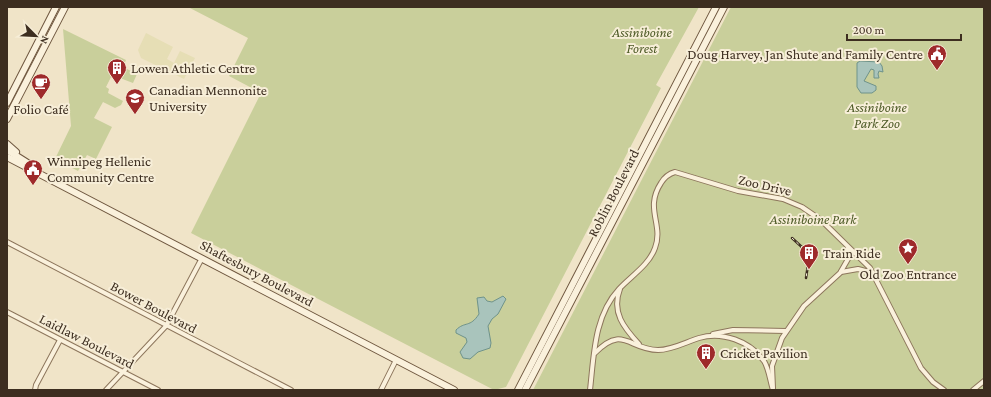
<svg xmlns="http://www.w3.org/2000/svg" width="991" height="397" font-family="'Crimson Pro',serif">
<style>
.farmland{fill:#e6deb5}
.green{fill:#c9cf9b}
.water{fill:#a9c4bc;stroke:#6f938a}
.lines{fill:none;stroke-linecap:round;stroke-linejoin:round}
.street-casing{stroke:#8d765c;stroke-width:6}
.secondary-casing{stroke:#6f573f;stroke-width:8}
.street{stroke:#faf1dc;stroke-width:4}
.secondary{stroke:#faf1dc;stroke-width:6}
.rail-casing{stroke:#3d2e20;stroke-width:2.5}
.rail{stroke:#f7eed8;stroke-width:1;stroke-dasharray:3;stroke-linecap:butt}
.labels{text-anchor:middle;stroke-width:4;stroke-linejoin:round;paint-order:stroke}
.park-label{font-size:14px;font-style:italic;fill:#4d5a26;stroke:#f7eed8}
.poi-label{font-size:14px;fill:#3d2e20;stroke:#f7eed8;text-anchor:start}
.street-label{font-size:14px;fill:#3d2e20;stroke:#f7eed8}
</style>
<rect width="100%" height="100%" fill="#f0e4c8"/>
<path class="farmland" d="M146,33l27,14 -6,12 7,4 6,-12 15,7 -11,21 -43,-21 -3,-8z"/>
<g class="green">
<path d="M188,7h511l-43,78 5,3 -155,299 -12,3 -303,-157 70,-140 -32,-17 19,-38z"/>
<path d="M731,7h253v383h-451z"/>
<path d="M63,29l63,31 -3,7 14,7 -4,9 -21,-8 -6,12 3,2 -1,4 15,8 -2,4 -6,3 -12,-6 -9,16 18,9 -16,32 -9,-4 -9,16 -23,-12 16,-33z"/>
</g>
<g class="water">
<path d="M860,61l19,1 3,4 1,6 -4,-1 -1,3 1,4h-5v-8l-3,-1 -7,12 12,5v4l-4,3h-11l-4,-6v-24z"/>
<path d="M503,296l3,3 -8,15 -6,5 -4,7 3,17 -1,5 -12,4 -8,7 -7,-1 -3,-6 7,-10 -1,-4 -10,-5v-3c9,-9 14,-2 23,-16l-2,-16 7,-1 3,4 5,1z"/>
</g>
<g class="lines">
<defs>
<g id="street">
<path d="M7,242l284,148"/>
<path d="M841,272l17,-3 15,4"/>
<path d="M620,289c-9,23 4,39 19,55"/>
<path d="M7,312l151,78"/>
<path d="M713,334l20,-4 53,1"/>
<path d="M595,353c28,-29 34,-3 63,-3 14,0 28,-8 41,-12 23,-7 51,3 65,23 5,8 6,20 9,29"/>
<path d="M773,388l-1,-22 10,-28 22,-32 36,-33 8,-14v-11"/>
<path d="M35,390l1,-5 24,-45"/>
<path d="M106,390l60,-64 36,-68"/>
<path d="M381,390l15,-30"/>
<path d="M590,390c4,-35 4,-74 29,-101 12,-13 30,-24 36,-41 9,-24 -11,-39 6,-65 3,-5 7,-9 14,-11l63,19 45,8 19,8 19,13 49,48 51,100 12,14 11,8"/>
<path d="M973,390l11,-9"/>
</g>
<g id="secondary">
<path d="M7,103l49,-96"/>
<path d="M7,119l58,-112"/>
<path d="M7,144l9,8"/>
<path d="M7,150l30,19"/>
<path d="M7,157l447,233"/>
<path d="M518,390l198,-383"/>
<path d="M525,390l199,-383"/>
</g>
</defs>
<use href="#street" class="street-casing"/>
<use href="#secondary" class="secondary-casing"/>
<use href="#street" class="street"/>
<use href="#secondary" class="secondary"/>
<defs>
<path id="rail" d="M792,238l12,11 5,9 -3,20"/>
</defs>
<use href="#rail" class="rail-casing"/>
<use href="#rail" class="rail"/>
</g>
<defs>
<symbol id="civic-pin" viewBox="-11 -11 22 30"><path d="M0 17L-7.5 6A9.5 9.5 0 1 1 7.5 6Z" fill="#9e2a2b" stroke="#f7eed8"/><path d="M-.6-6.5H3V-4.5H.6V-3L4-1V1h2V6H-6V1h2V-1L-.6-3ZM-1.2 2.5V6h2.4V2.5Z" fill="#fff"/></symbol>
<symbol id="building-pin" viewBox="-11 -11 22 30"><path d="M0 17L-7.5 6A9.5 9.5 0 1 1 7.5 6Z" fill="#9e2a2b" stroke="#f7eed8"/><path d="M-4-6H4V6H1V3H-1V6H-4ZM-2.5-4.3h1.7v1.8h-1.7ZM.8-4.3h1.7v1.8H.8ZM-2.5-1h1.7V.8h-1.7ZM.8-1h1.7V.8H.8Z" fill="#fff"/></symbol>
<symbol id="cafe-pin" viewBox="-11 -11 22 30"><path d="M0 17L-7.5 6A9.5 9.5 0 1 1 7.5 6Z" fill="#9e2a2b" stroke="#f7eed8"/><path d="M-5.5-4.5H6V0H3Q3 3.5 0 3.5H-2.5Q-5.5 3.5-5.5 0ZM3-3.2v2h1.7v-2ZM-6 4.5H4V6H-6Z" fill="#fff"/></symbol>
<symbol id="university-pin" viewBox="-11 -11 22 30"><path d="M0 17L-7.5 6A9.5 9.5 0 1 1 7.5 6Z" fill="#9e2a2b" stroke="#f7eed8"/><path d="M0-5L7-2L0 1L-7-2ZM-4 1L0 2.5L4 1V4Q0 6-4 4Z" fill="#fff"/></symbol>
<symbol id="sight-pin" viewBox="-11 -11 22 30"><path d="M0 17L-7.5 6A9.5 9.5 0 1 1 7.5 6Z" fill="#9e2a2b" stroke="#f7eed8"/><path d="M0-6L1.8-2.2L6-1.7L2.9 1.2L3.7 5.4L0 3.3L-3.7 5.4L-2.9 1.2L-6-1.7L-1.8-2.2Z" fill="#fff"/></symbol>
</defs>
<g fill-rule="evenodd">
<use href="#civic-pin" x="926" y="43" width="22" height="30"/>
<use href="#building-pin" x="106" y="57" width="22" height="30"/>
<use href="#cafe-pin" x="30" y="72" width="22" height="30"/>
<use href="#university-pin" x="124" y="87" width="22" height="30"/>
<use href="#civic-pin" x="22" y="158" width="22" height="30"/>
<use href="#sight-pin" x="897" y="237" width="22" height="30"/>
<use href="#building-pin" x="798" y="242" width="22" height="30"/>
<use href="#building-pin" x="695" y="342" width="22" height="30"/>
</g>
<g class="labels">
<g class="park-label">
<text x="642" y="37">Assiniboine<tspan x="642" dy="16">Forest</tspan></text>
<text x="877" y="112">Assiniboine<tspan x="877" dy="16">Park Zoo</tspan></text>
<text x="813" y="224">Assiniboine Park</text>
</g>
<g class="poi-label">
<text x="923" y="59" text-anchor="end">Doug Harvey, Jan Shute and Family Centre</text>
<text x="131" y="73">Lowen Athletic Centre</text>
<text x="149" y="95">Canadian Mennonite<tspan x="149" dy="16">University</tspan></text>
<text x="41" y="114" text-anchor="middle">Folio Café</text>
<text x="47" y="166">Winnipeg Hellenic<tspan x="47" dy="16">Community Centre</tspan></text>
<text x="823" y="258">Train Ride</text>
<text x="908" y="279" text-anchor="middle">Old Zoo Entrance</text>
<text x="720" y="358">Cricket Pavilion</text>
</g>
<g class="street-label">
<text transform="translate(765 185) rotate(13)" y="5">Zoo Drive</text>
<text transform="translate(613 193) rotate(-63)" y="5">Roblin Boulevard</text>
<text transform="translate(257 273) rotate(28)" y="5">Shaftesbury Boulevard</text>
<text transform="translate(154 307) rotate(28)" y="5">Bower Boulevard</text>
<text transform="translate(87 341) rotate(27)" y="5">Laidlaw Boulevard</text>
</g>
</g>
<rect width="991" height="397" fill="none" stroke="#3d2e20" stroke-width="16"/>
<g transform="translate(36 36) rotate(114)" stroke="#f7eed8" stroke-width="3" paint-order="stroke">
<path d="M0-3L7 15L0 10L-7 15Z" fill="#3d2e20"/>
<text y="-6" font-size="11" font-weight="bold" text-anchor="middle" fill="#3d2e20">N</text>
</g>
<path d="M847 34v6h114v-6" fill="none" stroke="#3d2e20" stroke-width="2"/>
<text x="853" y="34" font-size="12" fill="#3d2e20" stroke="#f7eed8" stroke-width="3" paint-order="stroke">200 m</text>
</svg>
